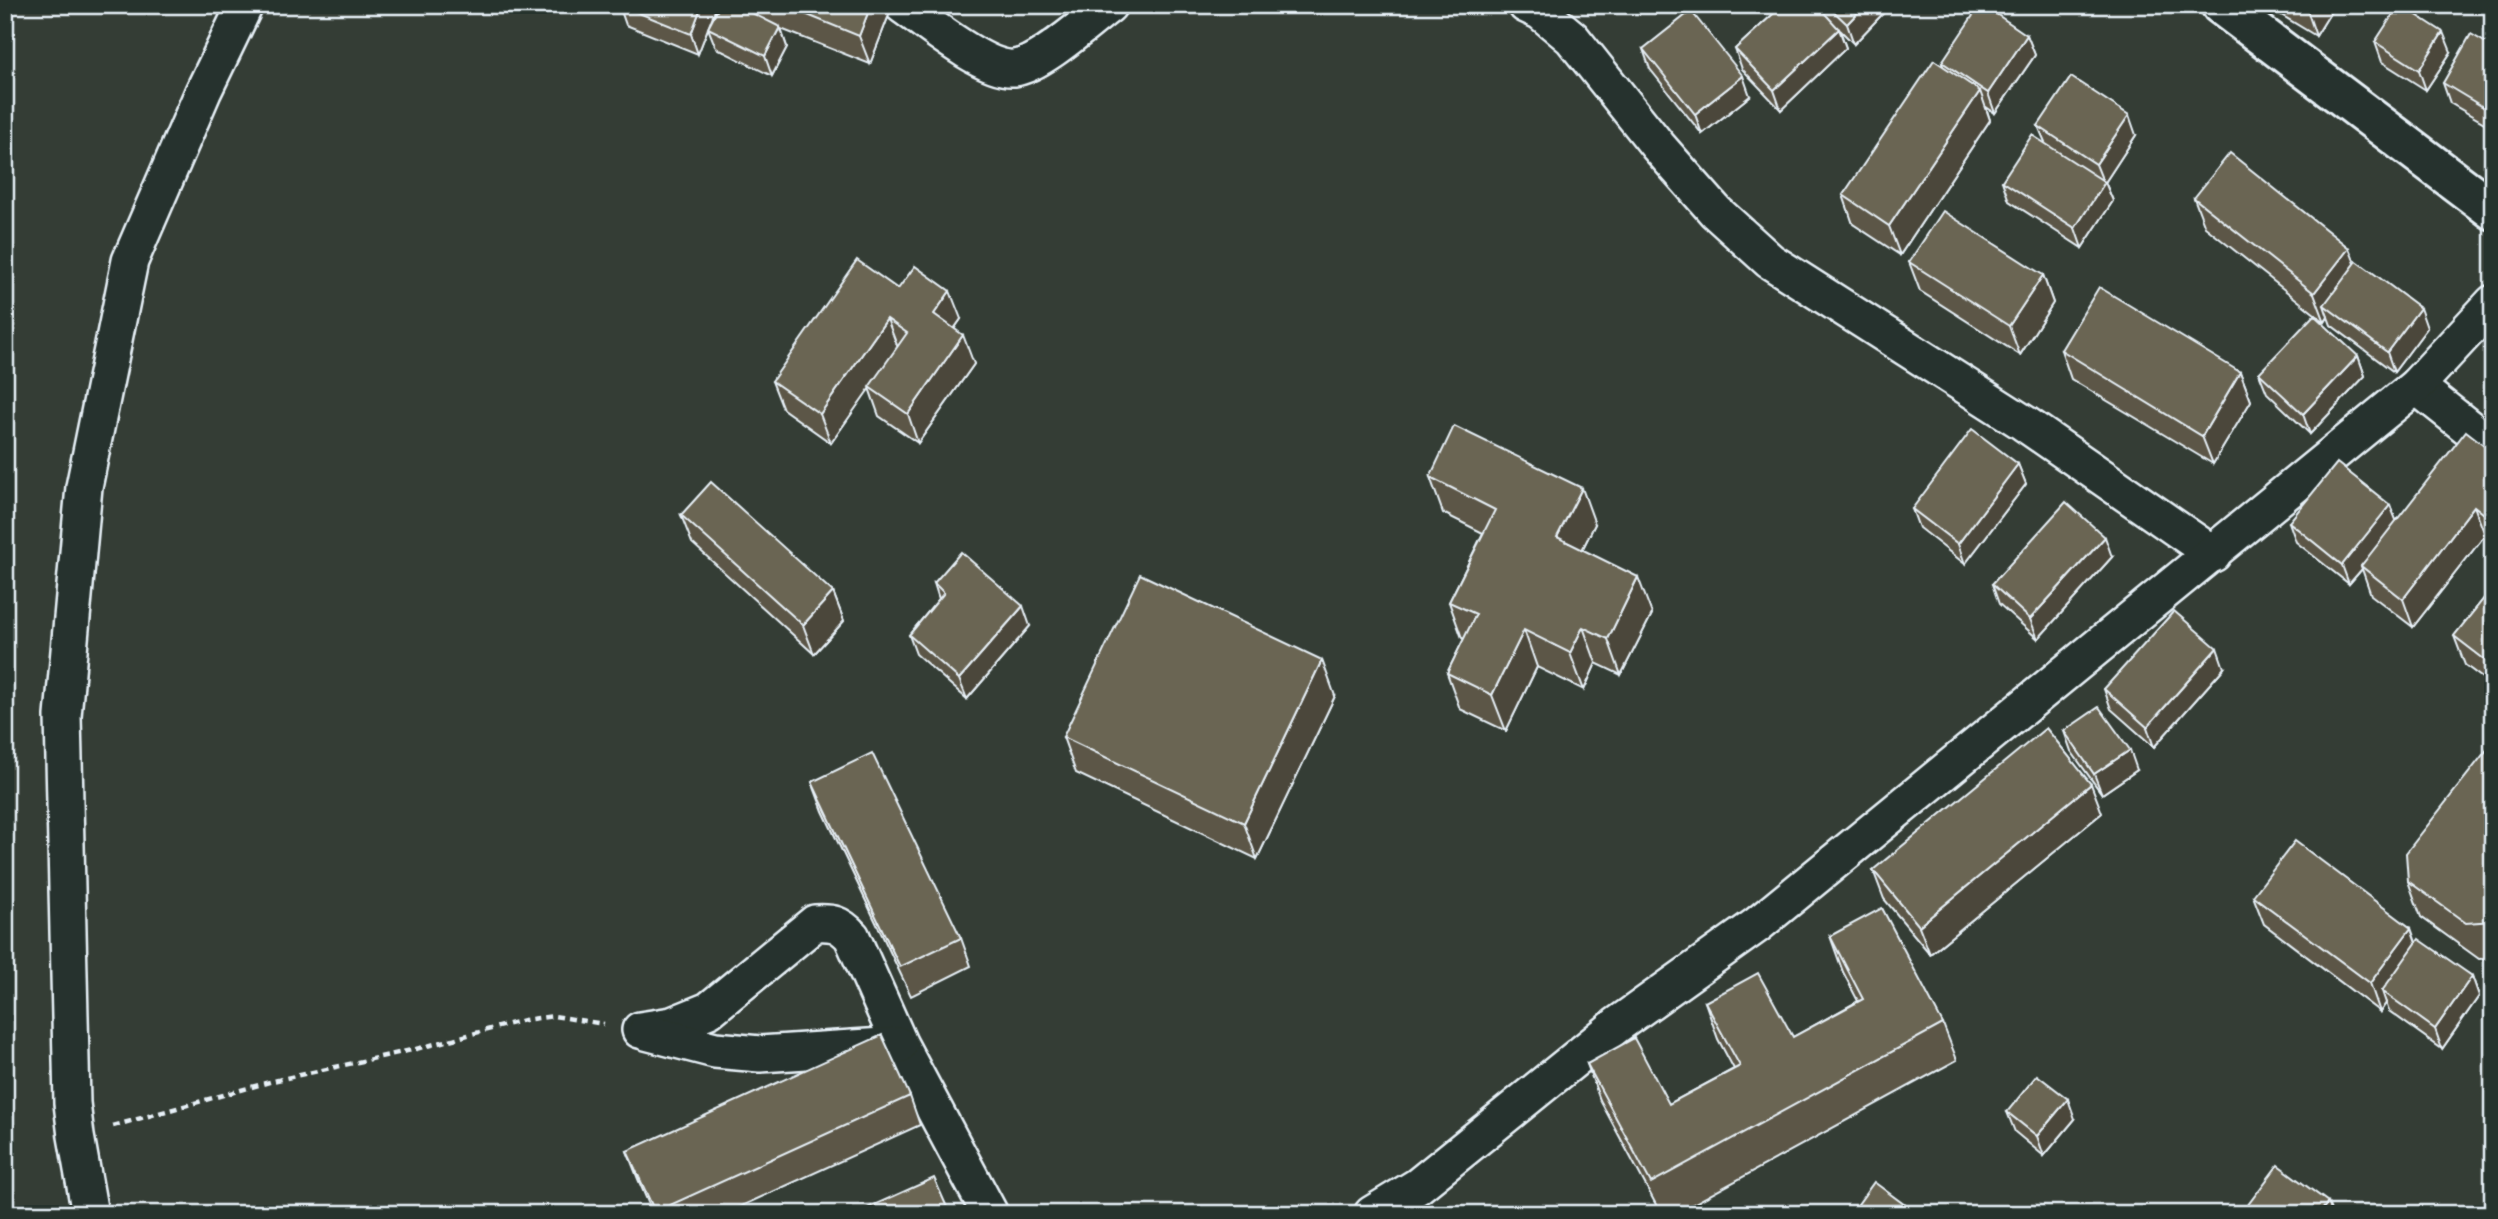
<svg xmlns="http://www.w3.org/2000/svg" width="2498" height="1219" font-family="'Gochi Hand',sans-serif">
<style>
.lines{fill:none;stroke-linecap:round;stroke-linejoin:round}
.minor-casing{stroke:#e8f1f8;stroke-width:40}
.primary-casing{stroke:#e8f1f8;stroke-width:44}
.path{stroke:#e8f1f8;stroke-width:4.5;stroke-dasharray:7 5;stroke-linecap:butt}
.minor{stroke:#26332d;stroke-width:35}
.primary{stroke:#26332d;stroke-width:38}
.wall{fill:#5c5747;stroke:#e8f1f8;stroke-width:2}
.shaded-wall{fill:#4b473a;stroke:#e8f1f8;stroke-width:2}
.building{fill:#6b6553;stroke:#e8f1f8;stroke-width:2}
</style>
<rect width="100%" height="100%" fill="#343d35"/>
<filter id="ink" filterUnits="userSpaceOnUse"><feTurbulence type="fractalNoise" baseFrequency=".0143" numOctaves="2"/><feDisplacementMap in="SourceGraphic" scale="14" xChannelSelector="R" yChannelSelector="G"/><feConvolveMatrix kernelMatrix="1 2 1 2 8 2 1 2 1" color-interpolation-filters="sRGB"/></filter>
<g filter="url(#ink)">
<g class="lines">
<defs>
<g id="minor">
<path d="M902,5c24,17 83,66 112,63 26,-3 74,-47 95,-63"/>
<path d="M1526,5l15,7 31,26 86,108 58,66 54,49 254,162 189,131"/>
<path d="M2416,386l77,61"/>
<path d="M640,1030l32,-5 37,-15 106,-87c17,-1 25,0 37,14l48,108 90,169"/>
<path d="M646,1032l69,18 45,4 139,-9"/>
<path d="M90,1214l-14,-78 -4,-33 -9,-387 21,-229 46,-226 73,-169 42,-87"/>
<path d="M1372,1214l46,-28 199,-161 140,-100 55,-45 604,-494 77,-83"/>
</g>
<path id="primary" d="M2221,5l272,205"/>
</defs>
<use href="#minor" class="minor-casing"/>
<use href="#primary" class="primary-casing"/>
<path class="path" d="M113,1126l160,-45 143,-32 108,-29 30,-4 50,8"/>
<use href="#minor" class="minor"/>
<use href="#primary" class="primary"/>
</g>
<g class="wall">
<path d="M619,5h98l-19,49 -72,-29z"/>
<path d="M720,5h172v2l-22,57 -89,-35 6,18 -15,29 -56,-28 -8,-20z"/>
<path d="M1783,5h108l-37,39 -14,-14 6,18 -65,62 -39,-41 -7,-20z"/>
<path d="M2271,5h64l-19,31 -43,-26z"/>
<path d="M2027,35l8,20 -40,58 -9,-6 4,13 -90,135 -47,-31 -10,-29 100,-129 -1,-4z"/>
<path d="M2375,42l76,10 -25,38 -44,-28z"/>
<path d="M2493,47v81l-43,-25 -7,-20z"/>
<path d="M1643,49l107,47 -48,38 -52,-65z"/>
<path d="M2038,126l98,9 -31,47 8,19 -31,47 -73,-47 -7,-20 43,-39z"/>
<path d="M2194,198l161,66 72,64 -33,44 -63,-47 -3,-8 -3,5 -120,-95z"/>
<path d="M1909,262l134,13 10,28 -33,52 -100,-64z"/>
<path d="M898,289l63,30 -7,10 20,35 -56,79 -39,-27 -10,-28 -38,55 -48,-34 -11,-28z"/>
<path d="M2061,350l179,22 11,29 -38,63 -142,-85z"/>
<path d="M2358,356l7,20 -55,58 -43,-41 -8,-20z"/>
<path d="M2493,452v89l-8,-6 -72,92 -42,-32 -9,-26 -13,15 -53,-42 -7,-20 101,-17 6,16z"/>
<path d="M2018,464l8,20 -61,80 -46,-36 -7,-19z"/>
<path d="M1430,477l165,47 -13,26 70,64 -31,61 -25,-12 -12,27 -47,-23 -31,64 -46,-22 -13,-36 17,-34 -2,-1 -13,-36 34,-69 -40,-20z"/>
<path d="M681,515l152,77 11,29 -30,33 -122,-111z"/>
<path d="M2112,557l-74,82 -39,-35 -7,-20z"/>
<path d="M934,583l96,43 -63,73 -51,-45 -7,-19 30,-36z"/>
<path d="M2493,587v99l-28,-21 -11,-29z"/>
<path d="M2224,668l-70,79 -43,-38 -7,-20z"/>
<path d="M1335,696l-78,163 -181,-86 -13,-36z"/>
<path d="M2064,731l73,39 -35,24 -31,-43z"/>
<path d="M2493,742v216l-14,1 -58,-42 -13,-36z"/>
<path d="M812,782l149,156 10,28 -60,30 -88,-185z"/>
<path d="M2102,813l-172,141 -46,-55 -11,-29z"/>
<path d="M2253,896l163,47 56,33 7,20 -37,53 -53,-38 -3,-8 -6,9 -116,-88z"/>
<path d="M1830,936l113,88 14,36 -282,154h-14l-61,-114 -13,-36 82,40 65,-35 -16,-30 -13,-37 88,35 65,-36 -15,-29z"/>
<path d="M910,1096l10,29 -196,89h-71l-15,-35 -11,-28z"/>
<path d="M2007,1112l68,7 -31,37 -29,-24z"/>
</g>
<g class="shaded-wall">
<path d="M702,5h15l-19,49 -7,-20z"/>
<path d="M871,5h21v2l-22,57 -11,-28z"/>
<path d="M1865,5h26l-37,39 -7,-20z"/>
<path d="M2307,5h28l-19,31 -10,-29z"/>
<path d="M780,27l7,20 -15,29 -7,-20z"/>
<path d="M1839,29l7,19 -65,62 -7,-20z"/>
<path d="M2443,32l8,20 -25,38 -7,-20z"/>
<path d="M2027,35l8,20 -40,58 -7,-20z"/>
<path d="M1743,76l7,20 -48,38 -7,-20z"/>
<path d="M1980,91l10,29 -90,135 -11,-29z"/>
<path d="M2129,115l7,20 -32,49 -8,-20z"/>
<path d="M2105,182l8,19 -31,47 -7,-20z"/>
<path d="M2349,248l11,28 -36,29 4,12 -3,5 -11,-29z"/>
<path d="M2043,275l10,28 -33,52 -11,-29z"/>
<path d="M950,291l11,28 -17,24 -10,-29z"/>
<path d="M2420,308l7,20 -33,44 -7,-20z"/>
<path d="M887,319l11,29 -67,95 -11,-29z"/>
<path d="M963,335l11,29 -56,79 -10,-29z"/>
<path d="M2358,356l7,20 -55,58 -7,-20z"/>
<path d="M2240,372l11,29 -38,63 -11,-28z"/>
<path d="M2018,464l8,20 -61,80 -7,-20z"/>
<path d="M1582,488l13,36 -25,50 -13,-37z"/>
<path d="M2390,505l8,20 -37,41 1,3 -13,15 -7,-19z"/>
<path d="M2474,506l11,29 -72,92 -10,-28z"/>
<path d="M2105,537l7,20 -74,82 -8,-20z"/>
<path d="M1638,577l14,37 -31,61 -13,-36z"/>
<path d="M833,592l11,29 -30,33 -11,-29z"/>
<path d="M1023,606l7,20 -63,73 -8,-20z"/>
<path d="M1583,627l13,36 -12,27 -14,-37z"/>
<path d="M1524,630l13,37 -31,64 -14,-36z"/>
<path d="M2217,648l7,20 -70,79 -7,-20z"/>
<path d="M1322,660l13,36 -78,163 -13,-36z"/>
<path d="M2130,750l7,20 -35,24 -8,-20z"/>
<path d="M2091,784l11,29 -172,141 -11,-28z"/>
<path d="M2411,928l10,29 -39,34 4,12 -6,9 -10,-29z"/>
<path d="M2472,976l7,20 -37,53 -7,-20z"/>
<path d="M2068,1099l7,20 -31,37 -7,-20z"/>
<path d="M2328,1202l4,12h-13z"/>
<path d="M1905,1205l4,9h-10z"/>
</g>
<g class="building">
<path d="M619,5h83l-11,29z"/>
<path d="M720,5h16l44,22 -15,29 -57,-28z"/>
<path d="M783,5h88l-12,31z"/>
<path d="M1783,5h34l22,24 -65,61 -39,-41z"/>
<path d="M1827,5h38l-18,19z"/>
<path d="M1980,5h3l44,30 -39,58 -46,-31z"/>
<path d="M2399,5h2l42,27 -24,38 -44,-28z"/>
<path d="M1691,11l52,65 -48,38 -52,-65z"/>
<path d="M2471,34l22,13v66l-50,-30z"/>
<path d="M1934,60l46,31 -91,135 -46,-31z"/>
<path d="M2071,77l58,38 -33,49 -58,-38z"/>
<path d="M2032,135l73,47 -30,46 -73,-47z"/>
<path d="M2230,153l119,95 -35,45 -120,-95z"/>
<path d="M1943,211l100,64 -34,51 -100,-64z"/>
<path d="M857,260l41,29 17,-23 35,25 -16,23 29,21 -55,79 -39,-27 38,-54 -20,-14 -67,95 -48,-33z"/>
<path d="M2357,261l63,47 -33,44 -63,-47z"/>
<path d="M2099,287l141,85 -38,64 -141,-86z"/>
<path d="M2314,315l44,41 -55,58 -44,-41z"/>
<path d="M1454,426l128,62 -25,49 81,40 -30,62 -25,-12 -13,26 -46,-23 -32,65 -45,-22 29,-59 -27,-12 46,-92 -65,-33z"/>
<path d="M1972,429l46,35 -60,80 -46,-35z"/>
<path d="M2466,431l27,21v69l-19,-15 -71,93 -42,-33z"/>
<path d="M2337,463l53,42 -48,60 -53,-43z"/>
<path d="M711,482l122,110 -30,33 -122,-110z"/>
<path d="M2066,502l39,35 -75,82 -38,-35z"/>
<path d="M961,552l62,54 -64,73 -50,-44 35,-42 -10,-10z"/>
<path d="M1140,574l182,86 -78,163 -181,-86z"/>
<path d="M2493,587v79l-39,-30z"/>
<path d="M2174,611l43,37 -70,79 -43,-38z"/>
<path d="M2099,707l31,43 -36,24 -30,-43z"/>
<path d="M2046,728l45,56 -172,142 -46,-56z"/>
<path d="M2493,742v179l-27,2 -58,-42 -2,-28z"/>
<path d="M872,753l89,185 -61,29 -88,-185z"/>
<path d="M2295,841l116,87 -41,55 -117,-87z"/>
<path d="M1882,908l61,116 -292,159 -64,-119 47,-26 35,66 71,-38 -35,-64 53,-29 35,64 70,-38 -33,-63z"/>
<path d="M2419,939l53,37 -37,53 -53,-38z"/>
<path d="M882,1035l28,61 -255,116 -28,-61z"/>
<path d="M2037,1075l31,24 -31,37 -30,-24z"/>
<path d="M2278,1165l50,37 -9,12h-78z"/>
<path d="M934,1178l16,36h-96z"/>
<path d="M1874,1182l31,23 -6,9h-48z"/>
<path d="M507,1207l2,7h-19z"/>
</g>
</g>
<rect width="2498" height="1219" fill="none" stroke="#26332d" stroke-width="28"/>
<rect x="14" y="14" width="2470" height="1191" fill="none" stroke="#e8f1f8" stroke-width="2.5" filter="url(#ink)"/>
</svg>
